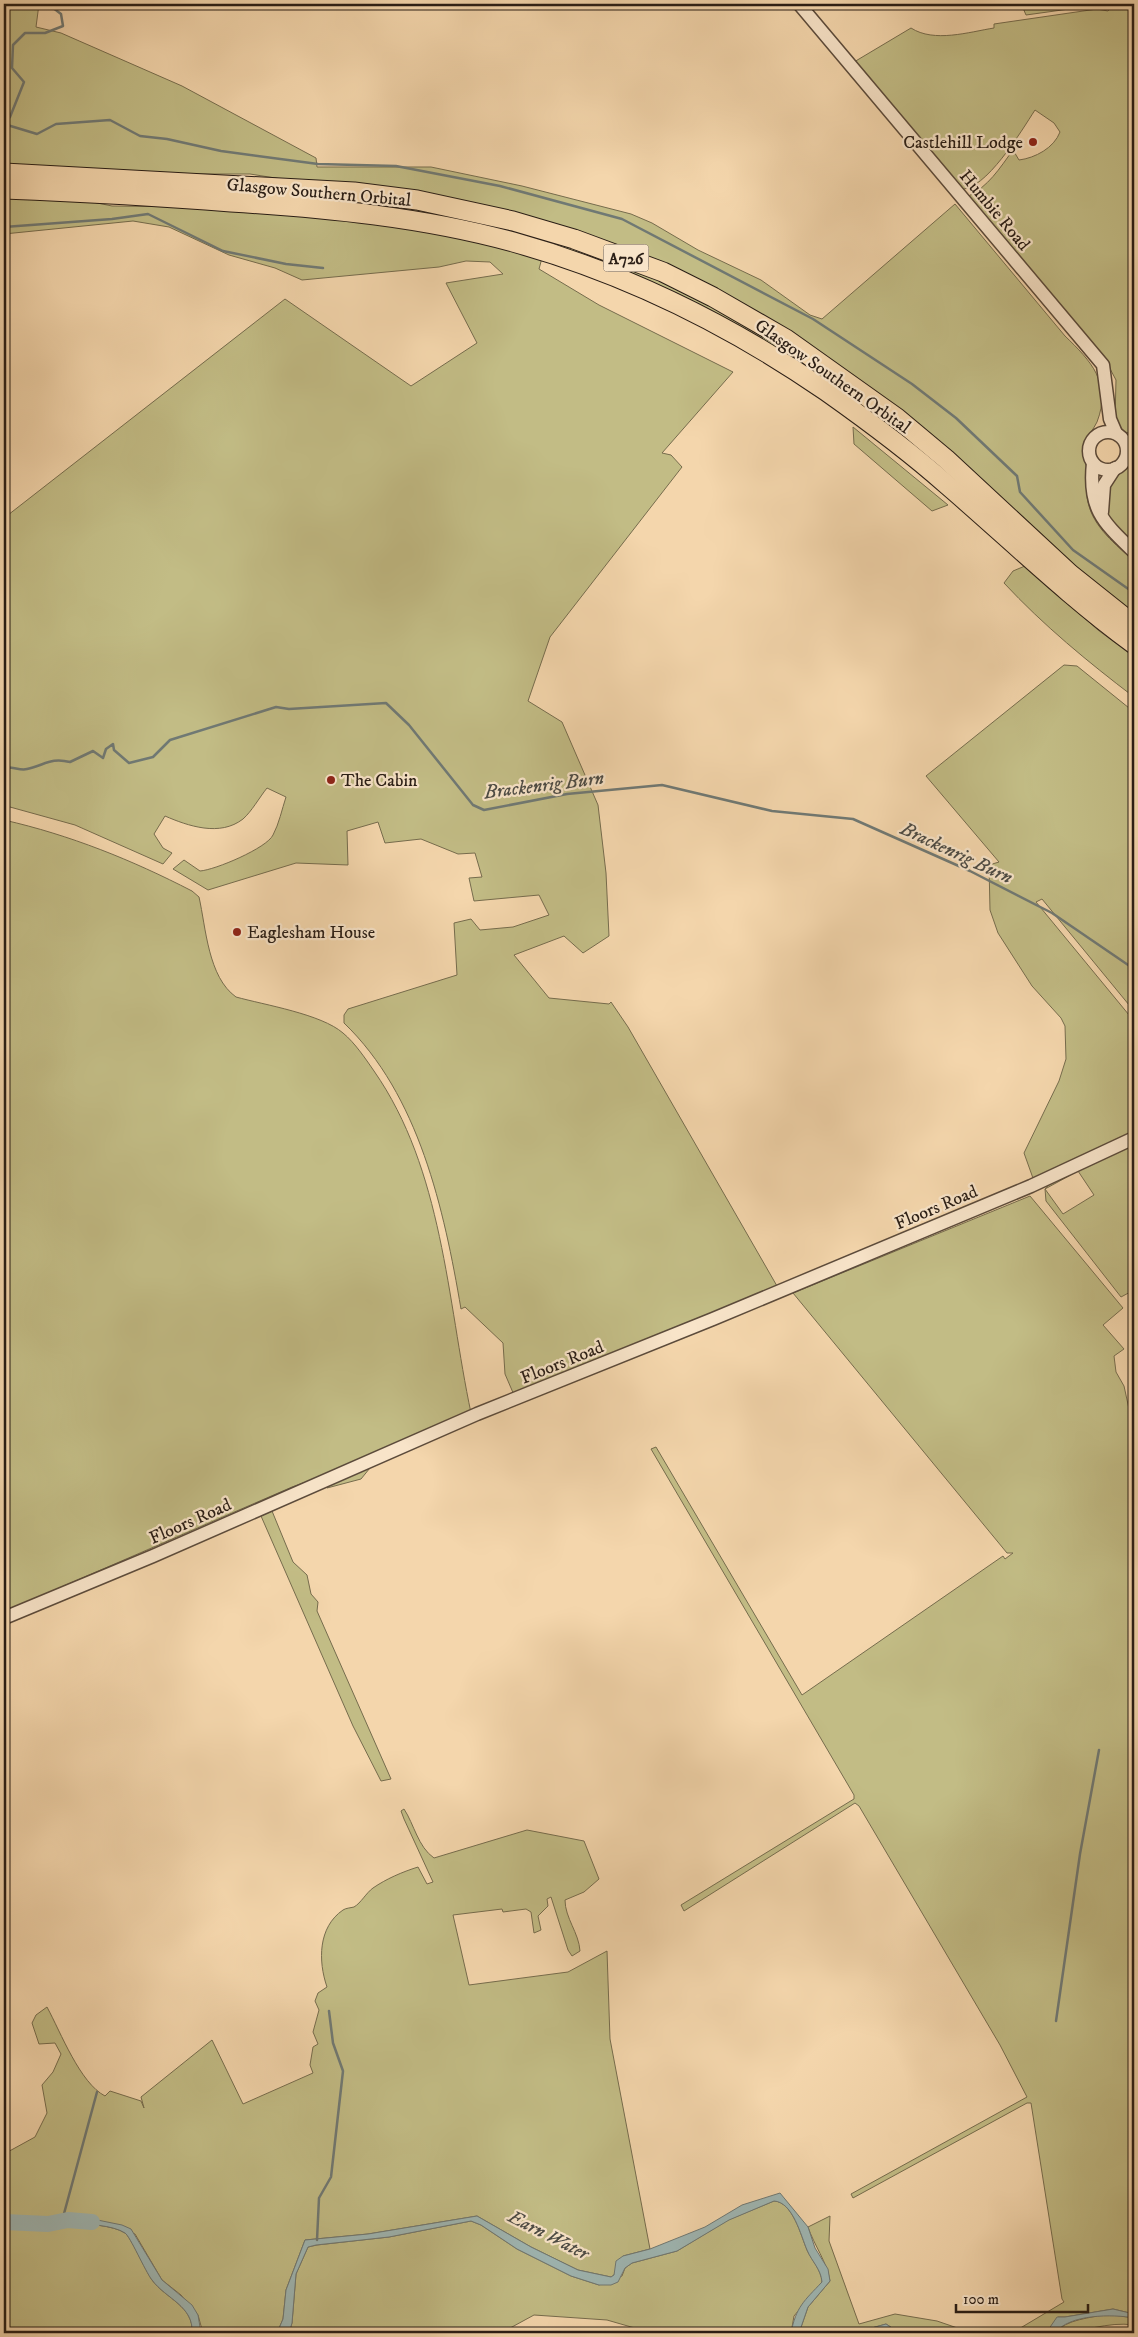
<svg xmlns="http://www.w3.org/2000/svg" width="1138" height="2337" font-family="'IM FELL DW Pica',serif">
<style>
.green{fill:#c2bc85;stroke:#766c4d;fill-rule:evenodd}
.water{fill:#9fb7b4;stroke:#707974}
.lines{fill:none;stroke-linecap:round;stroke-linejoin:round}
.stream{stroke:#707974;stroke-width:2.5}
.river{stroke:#9fb7b4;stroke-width:16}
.minor-casing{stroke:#5c4b3b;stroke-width:15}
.highway-casing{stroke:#291d15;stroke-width:21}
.minor{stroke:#f8e4c9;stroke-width:12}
.highway{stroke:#f4d6ac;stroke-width:19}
.poi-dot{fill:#8f2418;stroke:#f8e4c9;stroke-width:2}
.labels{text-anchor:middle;stroke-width:4.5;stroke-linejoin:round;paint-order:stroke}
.shield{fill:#f8e4c9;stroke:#67594b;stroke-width:1}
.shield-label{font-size:16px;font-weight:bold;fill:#291d15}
.poi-label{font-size:18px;fill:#291d15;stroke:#f8e4c9;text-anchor:start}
.street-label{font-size:18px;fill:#291d15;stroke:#f8e4c9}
.water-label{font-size:19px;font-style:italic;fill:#4c4b45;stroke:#f8e4c9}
</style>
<rect width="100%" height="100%" fill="#f4d6ac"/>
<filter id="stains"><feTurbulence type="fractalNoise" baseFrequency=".004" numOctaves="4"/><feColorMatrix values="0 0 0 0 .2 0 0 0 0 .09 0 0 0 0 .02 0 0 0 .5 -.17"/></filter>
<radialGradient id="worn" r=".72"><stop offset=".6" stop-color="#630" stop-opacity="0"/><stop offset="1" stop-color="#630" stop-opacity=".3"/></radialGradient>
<g class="green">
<path d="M4,4h35l-3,23 25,6 121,53 134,72 1,9h114l91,19 109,28 21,9 46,27 63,30 49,35 12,4 133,-115 110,132c26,25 47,47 32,86 -4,8 -10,15 -13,24 -2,8 3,14 3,22 1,11 -2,23 1,34 5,25 28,43 46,59v54l-94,-77 -99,-89 -289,-187 -345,-79 -57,-9h-69l-177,-9z"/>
<path d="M1069,4h36l-79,11 -3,-7 6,-3 13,3z"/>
<path d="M1114,4h20v430l-14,-3 -5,-11 1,-40 -8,-15 -121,-147 -20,-21c22,-11 32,-28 46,-47l6,10c16,-2 35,-12 41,-28l-6,-9 -19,-13c-13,20 -50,82 -75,79l-106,-127 57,-34c23,15 58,4 83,0v-4l103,-15 11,2z"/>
<path d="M300,196l80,7 72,12 123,32 66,24 103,51 116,77 94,78 -94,-69 -313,-162z"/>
<path d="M4,197l74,2 34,7 82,1 173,15 88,15 87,21 -3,11 60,36 134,67 -71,81 9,2 11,12 -132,170 -22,64 34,21 36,83 8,68 3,63 -26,17 -19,-17 -50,19 35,43 60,6 2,-2 17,25 149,259 -263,109 -9,-21 -2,-31 -38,-36 -4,2c-17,-100 -42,-214 -117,-286v-8l4,-6 109,-34 -3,-52 17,-4 9,11 33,-3 36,-12 -10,-20 -65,6 -5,-23 13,-1 -7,-24 -17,1 -37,-15 -36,4 -7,-21 -31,9 1,34 -52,-2 -88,27 -35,-21 11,-9 16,11c15,-1 67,-23 73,-36 6,-11 9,-26 13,-38l-19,-9c-8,10 -15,23 -24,31 -23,18 -55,7 -78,-3l-11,18 9,14 9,5 -9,11 -88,-39 -65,-18h-6v-297l4,5 277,-216 126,87 66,-43 -31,-60 57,-9 -13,-12 -24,-1 -27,6 -137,13 -27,-12 -46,-13 -60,-28 -36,-6 -129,13v-33l2,-2z"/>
<path d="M853,427l95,78 -16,6 -78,-67z"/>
<path d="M1134,455v92c-8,-9 -17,-17 -24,-27 -15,-22 10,-49 24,-65z"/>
<path d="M1025,566l73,64 36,27v40c-46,-35 -91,-72 -130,-114l9,-12z"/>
<path d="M1064,665l13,1 57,46v299l-92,-112 -6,3 98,119v113l-100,47 -10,-28 35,-72 7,-22 -1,-33 -4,-8 -29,-32 -34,-53 -8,-23 -1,-45 10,-3 -73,-86z"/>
<path d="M4,820c66,15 128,40 188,71l7,6c7,31 9,80 37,100 29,8 85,17 107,36 12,10 22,25 31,38 69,99 73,228 97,342l-97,50 -13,16 -34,9 1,-14 -36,13 -288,125z"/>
<path d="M1134,1144v146l-13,7 -75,-96 -1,-12 9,-10zM1078,1171l16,24 -31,19 -18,-25z"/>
<path d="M1030,1196l93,112 -20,17 21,24 -10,7 2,16 8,14 10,46v882l-21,-5 -48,8h-7l-12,16h-34l52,-31 -2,-3 -31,-196h-4l-174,95 -2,-4 176,-97 -27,-52 -141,-239 -4,-3 -171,108 -3,-6 168,-103 5,-3v-4l-203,-346 5,-2 146,248 201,-139 2,3 8,-6h-6l-214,-260z"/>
<path d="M272,1511l21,51 14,13 4,19 7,8 -1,9 74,168 -10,2 -28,-55 -92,-210z"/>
<path d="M404,1809c10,15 14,38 30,49l93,-28 57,11 15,38 -15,13 -19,8c0,18 14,33 15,51l-8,5 -4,-6 -17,-53 -4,2 1,7 -10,10 3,14 -7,3 -3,-21 -5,-3 -23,3 -1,-3 -49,6 16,70 99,-13 39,-21 3,88 40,210 -27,7 -9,19 -3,2 -33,-7 -47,-23 -54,-31 -109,18 -63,6 -19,50 -3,29 -6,14h-74l-5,-18 -17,-20 -19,-15 -27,-46 -63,-18v7c14,1 41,2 53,10 6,4 20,37 27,47 14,19 42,26 40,53h-188v-179l31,-17 12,-24 -5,-28 11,-13 8,-18 -6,-11 -16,1 -7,-21 4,-8 11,-8c14,26 33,76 58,89l5,-5 31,10 3,7 -3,-11 71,-57 31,64 70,-31 -3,-8 3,-18 5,-3 -5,-12 6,-22 -4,-9 3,-8 9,-6c-9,-26 -9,-60 16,-77 3,-2 7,-2 11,-3 7,-4 12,-14 19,-19 13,-9 29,-16 45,-21l9,17 6,-2 -29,-63 -3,-8z"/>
<path d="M774,2201c19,1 27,35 33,49 5,11 14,19 15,32l-28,34 -3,17h-23l-2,-5 -58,5h-56l-45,-13 -73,-5 -33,18h-212l3,-10 4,-49 12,-27 9,-2 72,-8 82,-16 10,4 36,24 54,27 28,9 23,-9 3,-8 7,-5 45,-12 51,-31z"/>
<path d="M830,2216l-1,25 30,83 36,-10 42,7 35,12h-72l-14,-9 -32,9h-55l9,-26 22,-26c-3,-19 -16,-36 -22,-54z"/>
<path d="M1107,2314l27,4v7c-27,-4 -52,8 -79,8 11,-14 36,-15 52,-19z"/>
</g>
<g class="water">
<path d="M780,2193l28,34 7,21 13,21 2,12 -22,26 -9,26h-8c5,-26 13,-32 31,-51 -1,-13 -10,-20 -15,-32 -6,-14 -14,-48 -33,-49l-45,19 -52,31 -45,12 -7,5 -7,14 -7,3h-12l-28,-9 -54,-27 -36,-24 -10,-4 -82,16 -73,8 -8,2 -12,27 -4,49 -3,10h-12l6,-14 3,-29 19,-50 63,-6 109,-18 54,31 47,23 33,7 3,-2 2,-14 7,-5 27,-7 55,-22 37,-22z"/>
<path d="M73,2215l49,10 9,4 31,51 30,25 6,10 3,18h-9c2,-27 -26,-34 -40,-53 -7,-9 -22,-44 -27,-47 -12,-8 -39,-9 -53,-10z"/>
<path d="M1113,2309l21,5v4c-21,-4 -65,-4 -79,15h-9l11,-16h8z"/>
<path d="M886,2324l14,9h-46z"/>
</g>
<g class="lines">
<g class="stream">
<path d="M4,124l33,10 19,-10 54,-4 30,16 27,3 54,12 97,13 78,2 104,20 122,33 191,100 99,65 44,34 61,58 3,16 53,58 61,43"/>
<path d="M4,124l6,-7 14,-35 -12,-14 1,-23 12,-12h20l18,-7 -2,-12 -13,-10"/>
<path d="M4,227l108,-8 36,-5 75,37 63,13 37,4"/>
<path d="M4,768c8,-2 16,3 23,1 18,-4 24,-12 43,-7l23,-11 10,7 3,-9 7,-5 1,6 15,13 24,-6 17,-17 106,-33 13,2 97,-6 23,22 64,80 11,5 83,-16 95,-9 110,26 81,8 117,52 82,42 82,56"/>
<path d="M1056,2021l24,-167 19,-104"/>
<path d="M62,2221l35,-129"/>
<path d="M317,2240l2,-42 12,-21 12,-106 -10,-28 -4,-32"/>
</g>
<path class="river" d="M4,2222l44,2 20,-4 24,2"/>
<defs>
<g id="minor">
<path d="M799,4l304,361 7,54 6,14"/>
<circle cx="1108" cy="451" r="19"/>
<path d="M1093,463c-5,46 10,59 41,89"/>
<path d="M1102,512l2,-27 11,-17"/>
<path d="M4,1618l149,-62 324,-142 236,-95 318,-133 103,-48"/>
</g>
<g id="highway">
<path d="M4,173l350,19 63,8 96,21 61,18 89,33 50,25 73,42 111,79 49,41 124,115 64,51"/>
<path d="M4,189c76,3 152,7 227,13 95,6 191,15 282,40 112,31 217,83 313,149 41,29 83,60 120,93 63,54 122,112 188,160"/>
</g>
</defs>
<use href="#minor" class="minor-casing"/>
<use href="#highway" class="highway-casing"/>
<use href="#minor" class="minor"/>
<use href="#highway" class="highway"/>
</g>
<g class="poi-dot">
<circle cx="1033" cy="142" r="5"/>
<circle cx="331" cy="780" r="5"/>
<circle cx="237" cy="932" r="5"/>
</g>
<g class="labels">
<rect class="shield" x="603.5" y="244.5" width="45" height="27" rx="4"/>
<g class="shield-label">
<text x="626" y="264">A726</text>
</g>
<g class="poi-label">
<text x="1023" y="148" text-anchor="end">Castlehill Lodge</text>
<text x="341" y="786">The Cabin</text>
<text x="247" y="938">Eaglesham House</text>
</g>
<g class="street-label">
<text transform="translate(319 192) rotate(5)" y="6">Glasgow Southern Orbital</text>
<text transform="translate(995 210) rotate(50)" y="6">Humbie Road</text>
<text transform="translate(833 376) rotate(35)" y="6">Glasgow Southern Orbital</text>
<text transform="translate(936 1207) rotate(-23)" y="6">Floors Road</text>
<text transform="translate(562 1362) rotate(-22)" y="6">Floors Road</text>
<text transform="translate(190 1521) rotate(-24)" y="6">Floors Road</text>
</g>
<g class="water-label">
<text transform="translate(544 784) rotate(-7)" y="7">Brackenrig Burn</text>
<text transform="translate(957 852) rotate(25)" y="7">Brackenrig Burn</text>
<text transform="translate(549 2234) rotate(27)" y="7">Earn Water</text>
</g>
</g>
<rect width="1138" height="2337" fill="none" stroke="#f4d6ac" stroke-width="20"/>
<rect x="5" y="5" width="1128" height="2327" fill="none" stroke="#291d15" stroke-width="2.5"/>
<rect x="10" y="10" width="1118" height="2317" fill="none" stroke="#291d15"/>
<path d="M956 2304v8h132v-8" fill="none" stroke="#291d15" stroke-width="2.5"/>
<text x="963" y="2304" font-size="15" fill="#291d15" stroke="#f8e4c9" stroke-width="4" paint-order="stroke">100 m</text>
<rect width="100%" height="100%" filter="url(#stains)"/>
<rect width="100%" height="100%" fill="url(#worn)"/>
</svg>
